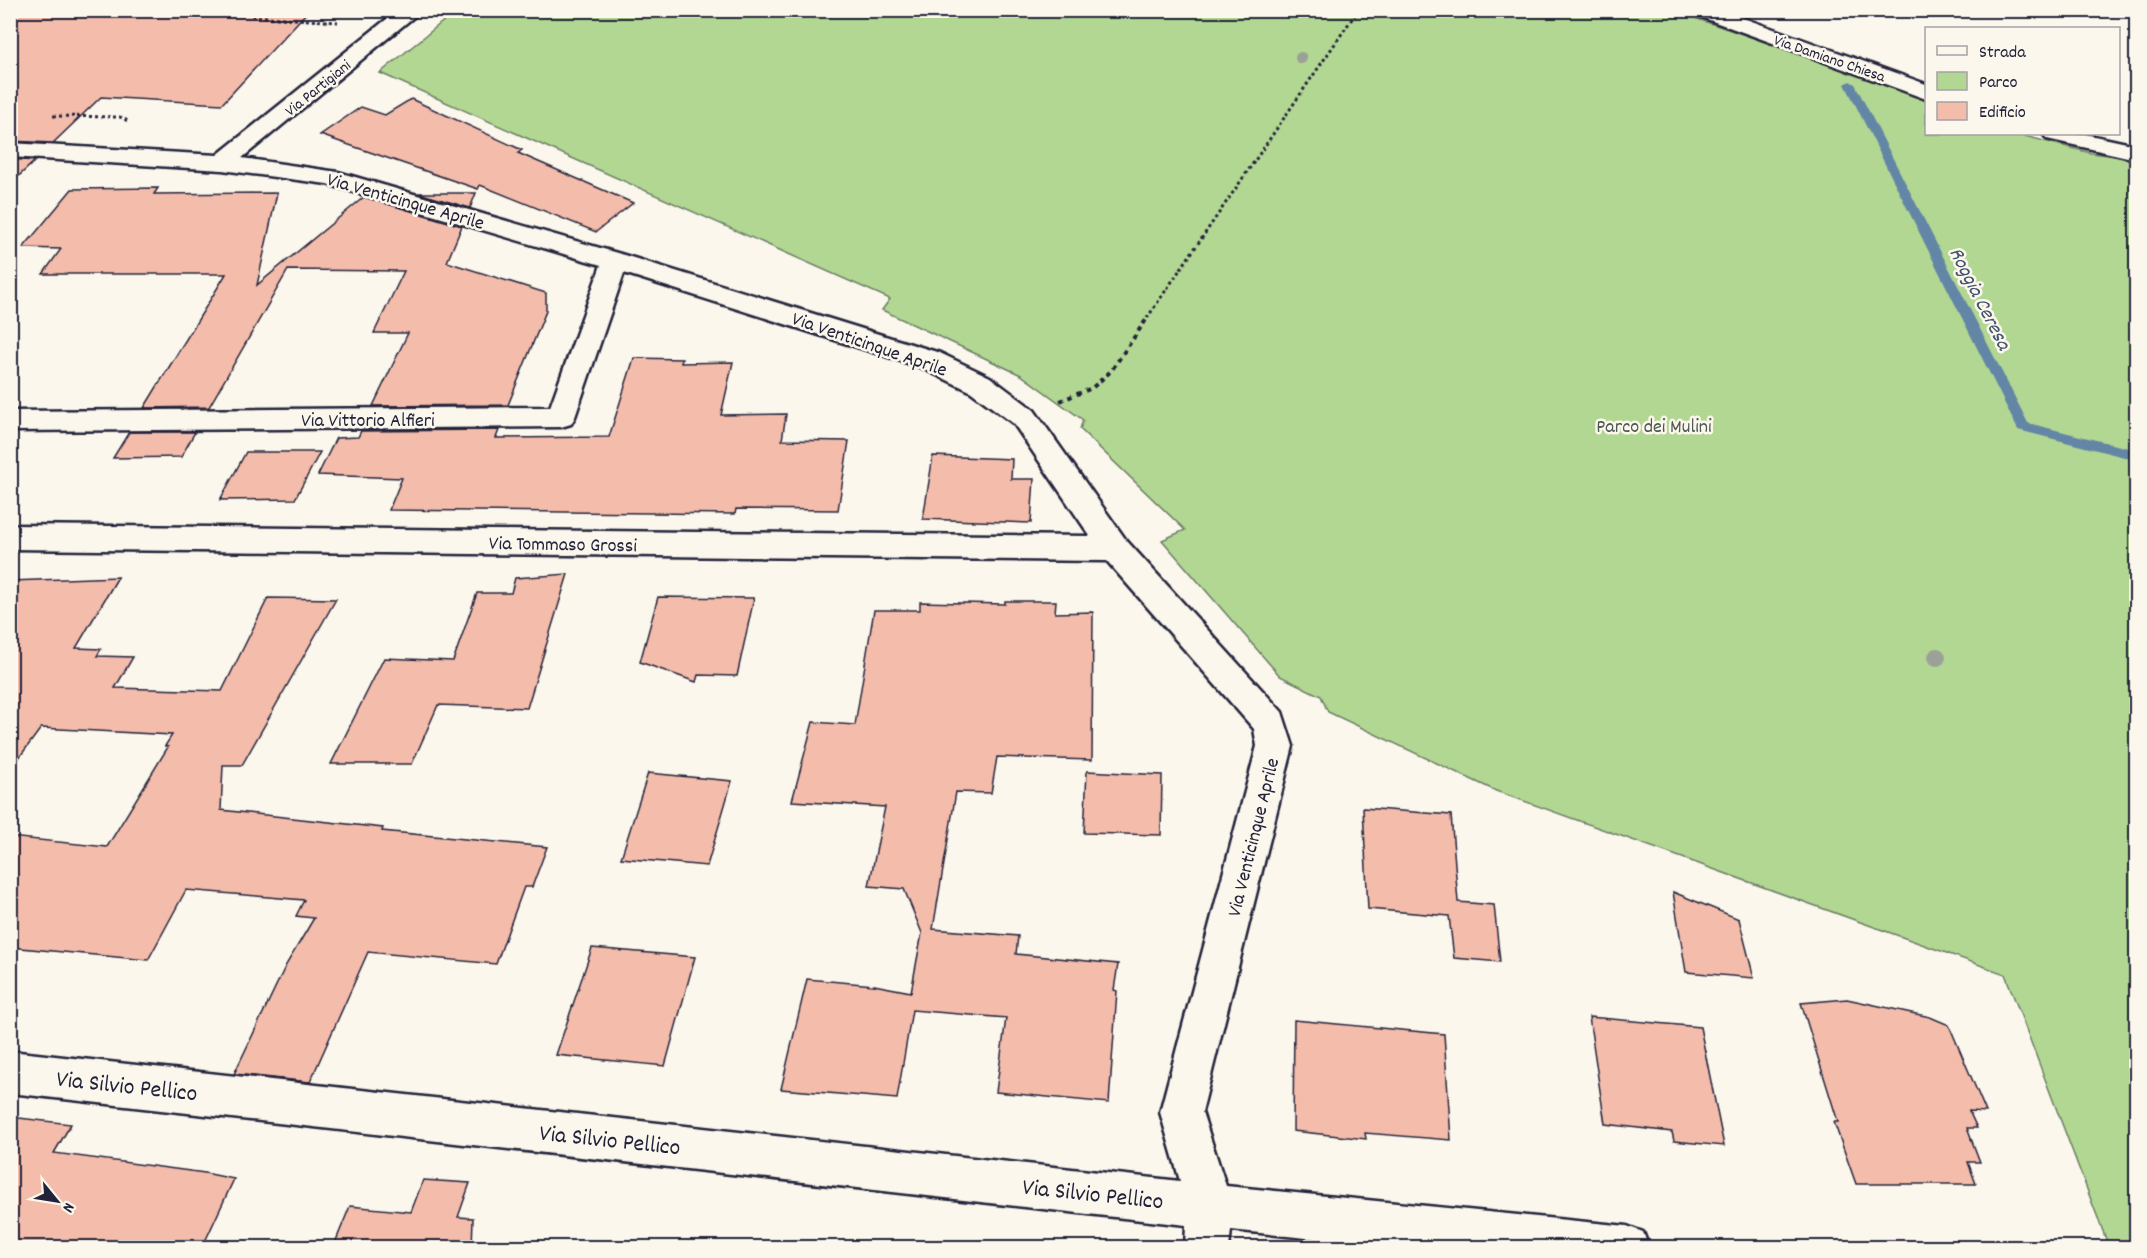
<svg xmlns="http://www.w3.org/2000/svg" width="2147" height="1258" font-family="Dekko,sans-serif">
<style>
.green{fill:#b2d792;stroke:#6a7c66;stroke-width:1.5}
.lines{fill:none;stroke-linecap:round;stroke-linejoin:round}
.stream{fill:#6486a7;fill-rule:evenodd}
.building{fill:#f4bcab;stroke:#22223b;stroke-width:1.5}
.minor-casing{stroke:#22223b;stroke-width:5}
.path-far1{stroke:#22223b;stroke-width:3;stroke-dasharray:3 3;stroke-linecap:butt}
.path{stroke:#22223b;stroke-width:4;stroke-dasharray:4.5 4.5;stroke-linecap:butt}
.minor{fill:#fbf7ec;fill-rule:evenodd}
.tree{fill:#9ba099}
.labels{text-anchor:middle;stroke-width:5;stroke-linejoin:round;paint-order:stroke}
.far-street-label{font-size:16px;fill:#22223b;stroke:#fbf7ec}
.street-label{font-size:20px;fill:#22223b;stroke:#fbf7ec}
.park-label{font-size:20px;fill:#4d5855;stroke:#fbf7ec}
.water-label{font-size:21px;font-style:italic;fill:#435471;stroke:#fbf7ec}
.near-street-label{font-size:24px;fill:#22223b;stroke:#fbf7ec}
</style>
<rect width="100%" height="100%" fill="#fbf7ec"/>
<filter id="ink" filterUnits="userSpaceOnUse"><feTurbulence type="fractalNoise" baseFrequency=".0167" numOctaves="2"/><feDisplacementMap in="SourceGraphic" scale="12" xChannelSelector="R" yChannelSelector="G"/><feConvolveMatrix kernelMatrix="1 2 1 2 8 2 1 2 1" color-interpolation-filters="sRGB"/></filter>
<g filter="url(#ink)">
<path class="green" d="M457,10h1214l191,64 64,26v34h91l74,19 45,5v1089h-27l-104,-273 -509,-183 -168,-79 -7,-16 -41,-20 -118,-136 23,-10 -105,-101 3,-9 -62,-45 -139,-65 8,-11 -510,-226z"/>
<g class="lines">
<path class="stream" d="M1850,81l5,3 173,339 108,27v10l-118,-30 -173,-346z"/>
</g>
<g class="building">
<path d="M10,10h299l-87,94 -121,-7 -48,46 -43,-2z"/>
<path d="M411,99l111,51 -4,3 115,50 -37,29 -116,-47 -2,4 -158,-54 41,-28 24,8z"/>
<path d="M10,159l25,2 -25,23z"/>
<path d="M158,188l-4,6 123,-1 -20,92 107,-88 98,29 -15,36 99,31v18l-38,94 -135,1 35,-73h-34l30,-62 -116,-1 -79,137 -65,1 82,-134h-183l18,-25 -38,-1 49,-59z"/>
<path d="M418,193h58l-6,15z"/>
<path d="M634,358l48,1 -1,4 52,-1 -12,53 65,-1 -4,26 67,1 -11,69 -102,-1 -1,5 -346,-4 13,-32 -84,-3 18,-37 22,-1 3,-6 138,-1 -3,8 113,-1z"/>
<path d="M129,432h66l-14,25 -68,1z"/>
<path d="M246,452h74l-25,47 -75,1z"/>
<path d="M933,456l79,3 -1,20h23l-3,44 -108,-4z"/>
<path d="M568,574l-41,134 -89,-3 -26,59h-81l53,-106 69,3 24,-68h34l4,-15z"/>
<path d="M118,577l-42,71 25,1 -4,7 36,1 -18,31 107,3 46,-93 68,1 -94,166h-19l-2,45 162,18 -1,3 165,16 -15,40h-8l-28,77 -128,-12 -58,130 -76,-8 52,-109 28,-47 -18,-2 8,-16 -118,-10 -38,70 -138,-13v-110l97,10 61,-100 -3,-1 7,-11 -131,-7 -31,42v-189z"/>
<path d="M658,597l96,1 -17,78 -39,-1 -2,7 -56,-20z"/>
<path d="M1005,601h51l-1,12 38,-1 -1,148 -95,-3 -6,36 -35,-1 -23,137 85,7 -2,18 102,10 -4,26 3,1 -8,112 -113,-11 10,-74 -94,-8 -15,89 -116,-10 26,-110 67,6 37,7 11,-59 -18,-44 -35,-3 16,-79 -93,-6 21,-79 42,3 19,-115h46v-8l85,2z"/>
<path d="M1087,771l75,4 -1,60 -77,-2z"/>
<path d="M648,773l84,8 -25,85 -86,-8z"/>
<path d="M1363,808l88,7 7,87 36,3 6,57 -46,-4 -5,-42 -81,-7z"/>
<path d="M1673,892l66,27 15,59 -68,-6z"/>
<path d="M592,948l103,9 -30,109 -109,-11z"/>
<path d="M1847,999l83,18 19,8 37,87 -17,-1 8,17h-10l13,34h-12l8,22h-120l-22,-62h4l-37,-119z"/>
<path d="M1589,1017l111,10 24,119 -50,-5 -2,-9 -67,-8z"/>
<path d="M1294,1020l150,14 7,106 -86,-7 1,6 -73,-8z"/>
<path d="M10,1117l61,7 -17,29 151,20 29,6 -32,69h-192z"/>
<path d="M423,1180l47,3 -12,34 15,1 -1,30h-139l17,-42 61,6z"/>
</g>
<g class="lines">
<defs>
<g id="minor">
<path d="M398,10h24l-180,148 96,14 286,83 316,98 50,24 44,33 92,130 156,172 11,34 -91,366 24,74 401,40 16,6 6,16h-248l-170,-18 -2,18h-44l1,-23 -1176,-132v-42l1170,130 -20,-69 97,-366 -3,-17 -147,-168 -1097,-12v-24l1080,11 -76,-112 -44,-33 -50,-24 -296,-94 -49,144 -4,7 -10,3 -551,4v-20l540,-4 51,-142 -274,-81 -105,-14 -212,-13v-14l207,12z"/>
<path d="M1690,10h31l205,74v15l-233,-85z"/>
<path d="M2043,134h42l51,11v14l-89,-20z"/>
</g>
</defs>
<use href="#minor" class="minor-casing"/>
<g class="path-far1">
<path d="M252,16l86,6"/>
<path d="M53,116l67,1 8,4"/>
<path d="M1147,318l211,-308"/>
</g>
<path class="path" d="M1060,401l32,-13 19,-17 37,-54"/>
<use href="#minor" class="minor"/>
</g>
<g class="tree">
<circle cx="1301" cy="58" r="6"/>
<circle cx="1937" cy="657" r="9"/>
</g>
</g>
<g class="labels">
<g class="far-street-label">
<text transform="translate(1830 57) rotate(19)" y="6">Via Damiano Chiesa</text>
<text transform="translate(317 87) rotate(-39)" y="6">Via Partigiani</text>
</g>
<g class="street-label">
<text transform="translate(406 200) rotate(16)" y="7">Via Venticinque Aprile</text>
<text transform="translate(870 343) rotate(19)" y="7">Via Venticinque Aprile</text>
<text x="368" y="426">Via Vittorio Alfieri</text>
<text transform="translate(563 543) rotate(1)" y="7">Via Tommaso Grossi</text>
<text transform="translate(1252 837) rotate(-76)" y="7">Via Venticinque Aprile</text>
</g>
<g class="park-label">
<text x="1654" y="432">Parco dei Mulini</text>
</g>
<g class="water-label">
<text transform="translate(1981 298) rotate(63)" y="7">Roggia Ceresa</text>
</g>
<g class="near-street-label">
<text transform="translate(127 1085) rotate(6)" y="8">Via Silvio Pellico</text>
<text transform="translate(610 1139) rotate(6)" y="8">Via Silvio Pellico</text>
<text transform="translate(1093 1193) rotate(6)" y="8">Via Silvio Pellico</text>
</g>
</g>
<rect width="2147" height="1258" fill="none" stroke="#fbf7ec" stroke-width="36"/>
<rect x="18" y="18" width="2111" height="1222" fill="none" stroke="#22223b" stroke-width="2" filter="url(#ink)"/>
<rect x="1925" y="27" width="195" height="108" fill="#fbf7ec" stroke="#a4a2a5" stroke-width="1.5"/>
<rect x="1937" y="46" width="30" height="9" fill="#fbf7ec" stroke="#a4a2a5" stroke-width="1.5"/>
<text x="1979" y="57" font-size="18" fill="#22223b">Strada</text>
<rect x="1937" y="72" width="30" height="18" fill="#b2d792" stroke="#a4a2a5" stroke-width="1.5"/>
<text x="1979" y="87" font-size="18" fill="#22223b">Parco</text>
<rect x="1937" y="102" width="30" height="18" fill="#f4bcab" stroke="#a4a2a5" stroke-width="1.5"/>
<text x="1979" y="117" font-size="18" fill="#22223b">Edificio</text>
<g transform="translate(57 1201) rotate(120)" stroke="#fbf7ec" stroke-width="4.5" paint-order="stroke">
<path d="M0-4.5L10 22L0 15L-10 22Z" fill="#22223b"/>
<text y="-9" font-size="16" font-weight="bold" text-anchor="middle" fill="#22223b">N</text>
</g>
</svg>
